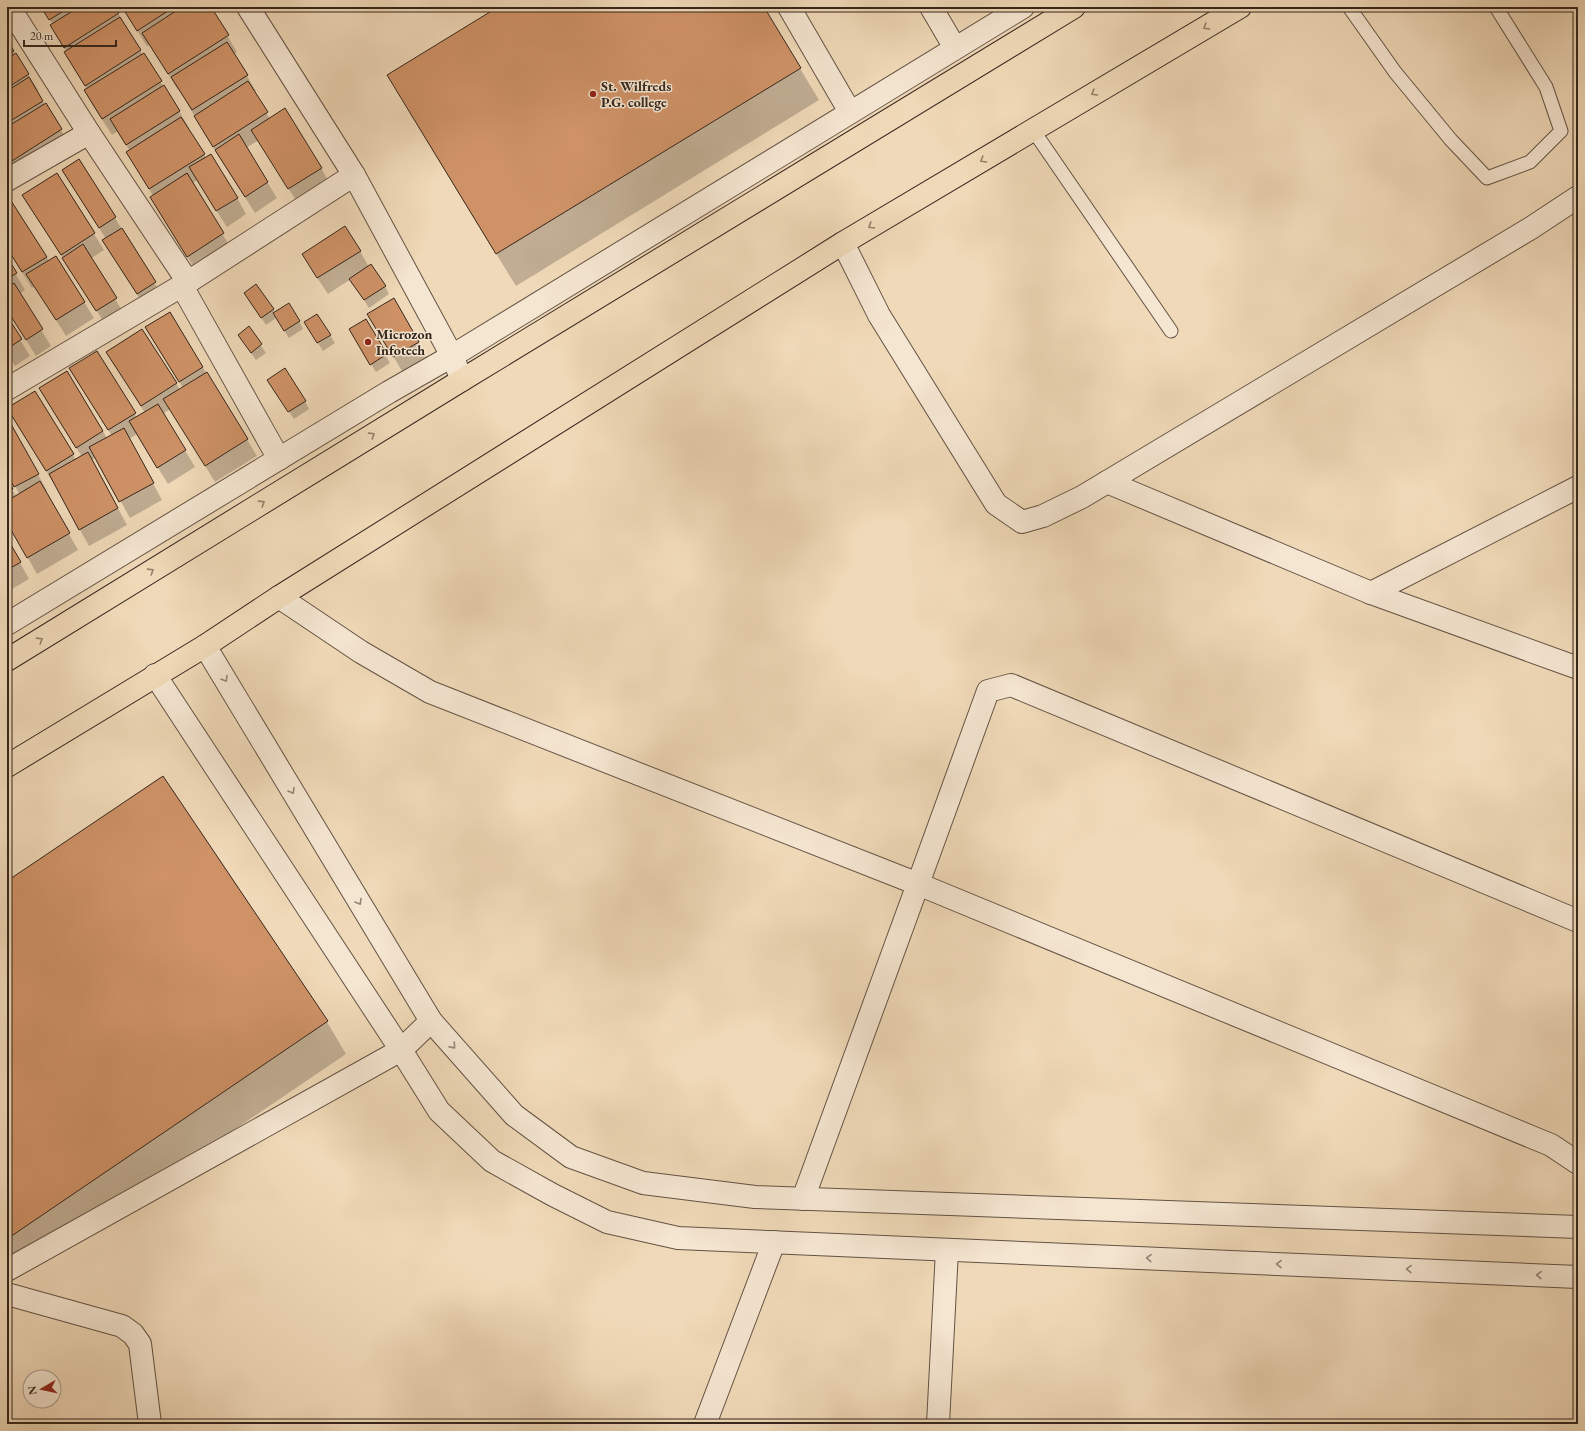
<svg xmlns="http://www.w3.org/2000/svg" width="1585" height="1431" font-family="'EB Garamond',serif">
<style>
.shadow{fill:#0003}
.building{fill:#cf9267;stroke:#34261d}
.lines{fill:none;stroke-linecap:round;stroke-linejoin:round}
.service-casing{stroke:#635344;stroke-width:15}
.minor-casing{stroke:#635344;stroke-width:24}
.tertiary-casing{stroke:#635344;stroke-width:24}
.trunk-casing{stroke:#34261d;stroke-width:24}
.service{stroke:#f5e6d1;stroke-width:13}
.minor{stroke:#f5e6d1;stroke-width:22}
.tertiary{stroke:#f5e6d1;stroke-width:22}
.trunk{stroke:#f0d9b8;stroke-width:22}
.oneway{stroke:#92806a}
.oneway2{stroke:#948677}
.poi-dot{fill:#8f2418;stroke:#f5e6d1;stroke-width:1.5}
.labels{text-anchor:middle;stroke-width:3;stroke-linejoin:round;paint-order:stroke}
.poi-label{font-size:14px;font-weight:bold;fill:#34261d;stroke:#f5e6d1;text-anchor:start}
</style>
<rect width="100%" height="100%" fill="#f0d9b8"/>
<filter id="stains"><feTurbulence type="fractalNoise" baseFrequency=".005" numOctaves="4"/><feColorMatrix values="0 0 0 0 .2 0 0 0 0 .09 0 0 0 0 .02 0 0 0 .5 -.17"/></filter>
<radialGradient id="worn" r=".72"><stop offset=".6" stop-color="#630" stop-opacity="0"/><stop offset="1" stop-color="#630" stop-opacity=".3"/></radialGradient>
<g class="shadow">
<path d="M42,7h73l12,23 52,81 10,17h-2l19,30 31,40 9,16 -19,13 -30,-47 -5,4 40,66 -35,22 -37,-59 -7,-17 -16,-28 -7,-17 -12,-20 -6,4 -18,-28 -9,-16 2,-2 -13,-21 -8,-17 -15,-25 2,-1z"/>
<path d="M122,7h88l27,45 -3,2 22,37 -2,2 16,26 51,49 9,16 -32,20 -39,-64 -13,8 31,50 -22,15 -51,-80 -25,-44 -1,1 -28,-45 -3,1z"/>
<path d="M500,7h263l56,93 -303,186 -109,-178z"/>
<path d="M7,42l21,32 10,16 -2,1 35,55 -49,31 -15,-25z"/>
<path d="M57,174l47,76 -14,9 35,56 -18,12 -74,-116z"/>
<path d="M73,186l42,32 49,81 -17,11 -34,-53 -9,-16 2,-2z"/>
<path d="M8,197l41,64 35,41 10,16 -28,18 -31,-50 -3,2 -25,-40z"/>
<path d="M360,251l9,16 16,19 4,8 -20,14 -18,-29 -23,15 -16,-24z"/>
<path d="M7,259l18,31 -6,4 32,52 -15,10 -29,-47z"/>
<path d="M393,299l35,60 -25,14 -34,-59z"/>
<path d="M250,301l23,8 2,4 24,8 4,8 -14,9 -13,-20 -10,7z"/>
<path d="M170,314l87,142 -42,26 -45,-73 -7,5 32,53 -27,17 -31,-50 -8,5 33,61 -32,18 -34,-61 -4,3 35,65 -38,21 -33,-59 -38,-62 17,-32 41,67 6,-3 -32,-52 53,26 4,8 5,-3 -32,-51 17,-33 40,66 8,-5 -28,-45 59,15 4,7 3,-2 -27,-44z"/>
<path d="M7,318l23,38 -15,10 -8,-12z"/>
<path d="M365,320l25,43 -14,9 -26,-42z"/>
<path d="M249,328l17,25 -10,7 -17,-24z"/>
<path d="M310,331l20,4 5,8 -12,8z"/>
<path d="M273,388l32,13 4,8 -15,10z"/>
<path d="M7,419l40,72 -2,1 33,58 -41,24 -30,-53v-40l9,15 4,-1 -13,-23z"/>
<path d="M7,540l22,39 -22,13z"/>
<path d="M162,777l165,245 19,32 -339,230v-401z"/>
</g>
<g class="building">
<path d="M41,7h29l-21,13z"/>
<path d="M79,7h37l3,6 -55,35 -14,-23z"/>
<path d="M122,7h52l-37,24z"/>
<path d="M182,7h29l18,28 -61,39 -26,-41z"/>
<path d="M498,7h266l37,61 -305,186 -109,-179z"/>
<path d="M120,17l21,33 -56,36 -21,-34z"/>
<path d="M7,40l7,11 -7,4z"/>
<path d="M227,42l21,33 -56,35 -21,-33z"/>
<path d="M16,53l13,21 -22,14v-29z"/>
<path d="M144,53l18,28 -60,38 -18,-29z"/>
<path d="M29,77l14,24 -36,22v-32z"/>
<path d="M248,81l20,31 -55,35 -19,-31z"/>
<path d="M164,85l16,26 -54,34 -16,-26z"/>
<path d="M46,103l16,26 -50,32 -5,-8v-26z"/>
<path d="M285,108l37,60 -34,21 -37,-59z"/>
<path d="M181,117l24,37 -56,35 -23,-37z"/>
<path d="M239,134l29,48 -23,15 -30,-47z"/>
<path d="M211,154l27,44 -22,13 -27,-44z"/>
<path d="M79,159l37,58 -17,11 -37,-58z"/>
<path d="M57,173l38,60 -34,22 -39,-60z"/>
<path d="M187,173l37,60 -37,24 -37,-60z"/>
<path d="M8,196l39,61 -25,15 -15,-24v-51z"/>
<path d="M345,226l16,25 -44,27 -15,-24z"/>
<path d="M122,228l34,54 -19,12 -35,-54z"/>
<path d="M83,244l34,54 -21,13 -34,-53z"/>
<path d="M56,256l29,46 -29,18 -30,-46z"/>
<path d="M7,257l10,16 -10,6z"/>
<path d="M371,264l15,22 -22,14 -15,-21z"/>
<path d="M14,283l29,46 -17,11 -19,-30v-22z"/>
<path d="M256,284l18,25 -13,9 -17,-25z"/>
<path d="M394,298l25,44 -26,15 -26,-43z"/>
<path d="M289,303l11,18 -16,10 -11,-18z"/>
<path d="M170,312l33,55 -24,15 -34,-55z"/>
<path d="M317,314l14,21 -14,8 -13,-21z"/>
<path d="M7,316l15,23 -15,10z"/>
<path d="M366,319l21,35 -17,11 -21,-36z"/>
<path d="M249,326l13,18 -11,9 -13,-18z"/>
<path d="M142,329l35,54 -36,23 -35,-54z"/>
<path d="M97,351l39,62 -28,17 -39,-62z"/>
<path d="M285,368l21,33 -18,11 -21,-32z"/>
<path d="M67,371l36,60 -27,17 -37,-60z"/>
<path d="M207,372l41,67 -43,27 -42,-67z"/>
<path d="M35,391l39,63 -28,17 -39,-63z"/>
<path d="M158,404l28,46 -29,18 -28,-47z"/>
<path d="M7,417l32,57 -25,13 -7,-13z"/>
<path d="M124,428l30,55 -35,19 -30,-55z"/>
<path d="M88,452l30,56 -39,22 -30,-56z"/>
<path d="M7,479l6,10 -6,3z"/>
<path d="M40,481l30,52 -43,25 -20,-35v-22z"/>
<path d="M7,538l14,24 -14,8z"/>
<path d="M163,776l165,245 -321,218v-358z"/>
</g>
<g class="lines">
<defs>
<g id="service">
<path d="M1349,7l46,65 56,68 36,38 43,-16 31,-31 -15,-44 -50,-80"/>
<path d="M1033,130l138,201"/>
</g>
<g id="minor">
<path d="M9,7l80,126 99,149"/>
<path d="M248,7l106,168 98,181 10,24"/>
<path d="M789,7l61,105"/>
<path d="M931,7l24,41"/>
<path d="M7,180l82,-47"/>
<path d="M843,243l36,72 117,189 26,18 21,-6 39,-19 449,-269 47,-31"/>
<path d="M182,286l97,173"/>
<path d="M7,389l181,-107 166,-107"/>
<path d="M1107,482l264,111 207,75"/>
<path d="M1371,593l207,-106"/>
<path d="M279,597l82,55 69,40 488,192 -115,315"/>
<path d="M205,646l226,375 83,94 57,42 72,26 112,14 823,30"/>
<path d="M155,675l246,375 38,61 53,50 61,34 54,27 71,16 900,39"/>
<path d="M1578,921l-567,-236 -23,6 -70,193 633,261 27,18"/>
<path d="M7,1270l394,-220 30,-29"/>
<path d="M7,1294l115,32 11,8 7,10 10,80"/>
<path d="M705,1424l69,-182"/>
<path d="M938,1424l9,-174"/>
</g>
<path id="tertiary" d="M7,624l382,-232 63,-36 571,-349"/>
<g id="trunk">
<path d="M7,660l455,-280 612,-373"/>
<path d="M7,766l198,-120 74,-49 564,-354 397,-236"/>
</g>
</defs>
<use href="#service" class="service-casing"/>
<use href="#minor" class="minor-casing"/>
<use href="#tertiary" class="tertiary-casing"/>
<use href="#trunk" class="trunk-casing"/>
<use href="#service" class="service"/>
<use href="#minor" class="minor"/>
<use href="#tertiary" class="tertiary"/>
<use href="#trunk" class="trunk"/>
</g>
<defs><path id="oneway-chevron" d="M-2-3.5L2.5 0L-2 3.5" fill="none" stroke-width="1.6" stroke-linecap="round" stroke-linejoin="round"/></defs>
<g class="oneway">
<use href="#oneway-chevron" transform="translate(1206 27) rotate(149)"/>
<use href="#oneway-chevron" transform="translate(1094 93) rotate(149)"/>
<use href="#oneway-chevron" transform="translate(983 160) rotate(149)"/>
<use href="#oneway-chevron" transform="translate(871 226) rotate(149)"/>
<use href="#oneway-chevron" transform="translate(372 435) rotate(-32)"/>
<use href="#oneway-chevron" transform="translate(262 503) rotate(-32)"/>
<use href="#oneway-chevron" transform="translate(151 571) rotate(-32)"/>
<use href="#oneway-chevron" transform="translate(40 640) rotate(-32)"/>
</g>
<g class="oneway2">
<use href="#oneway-chevron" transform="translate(225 679) rotate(59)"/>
<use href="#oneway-chevron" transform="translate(292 791) rotate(59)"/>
<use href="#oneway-chevron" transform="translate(359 902) rotate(59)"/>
<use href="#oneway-chevron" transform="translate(453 1046) rotate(48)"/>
<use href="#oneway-chevron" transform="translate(1149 1258) rotate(-178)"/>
<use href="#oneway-chevron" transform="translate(1279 1264) rotate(-178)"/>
<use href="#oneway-chevron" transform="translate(1409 1269) rotate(-178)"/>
<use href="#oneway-chevron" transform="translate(1539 1275) rotate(-178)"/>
</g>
<g class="poi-dot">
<circle cx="593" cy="94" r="4"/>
<circle cx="368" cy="342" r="4"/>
</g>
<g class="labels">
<g class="poi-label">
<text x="601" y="91">St. Wilfreds<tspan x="601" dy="16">P.G. college</tspan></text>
<text x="376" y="339">Microzon<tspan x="376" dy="16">Infotech</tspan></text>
</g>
</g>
<rect width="1585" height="1431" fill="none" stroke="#f0d9b8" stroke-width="24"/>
<rect x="8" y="8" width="1569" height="1415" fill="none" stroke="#34261d" stroke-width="2"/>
<rect x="12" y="12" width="1561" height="1407" fill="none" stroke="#34261d"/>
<g transform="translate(42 1389) rotate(261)"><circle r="19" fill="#f5e6d1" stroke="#a89989"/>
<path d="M0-3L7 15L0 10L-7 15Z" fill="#8f2418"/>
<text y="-6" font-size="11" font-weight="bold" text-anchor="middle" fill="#34261d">N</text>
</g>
<path d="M24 40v6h92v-6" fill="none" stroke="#34261d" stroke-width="2"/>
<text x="30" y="40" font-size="12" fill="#34261d" stroke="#f5e6d1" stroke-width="3" paint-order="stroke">20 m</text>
<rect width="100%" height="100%" filter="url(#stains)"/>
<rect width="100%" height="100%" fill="url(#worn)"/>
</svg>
